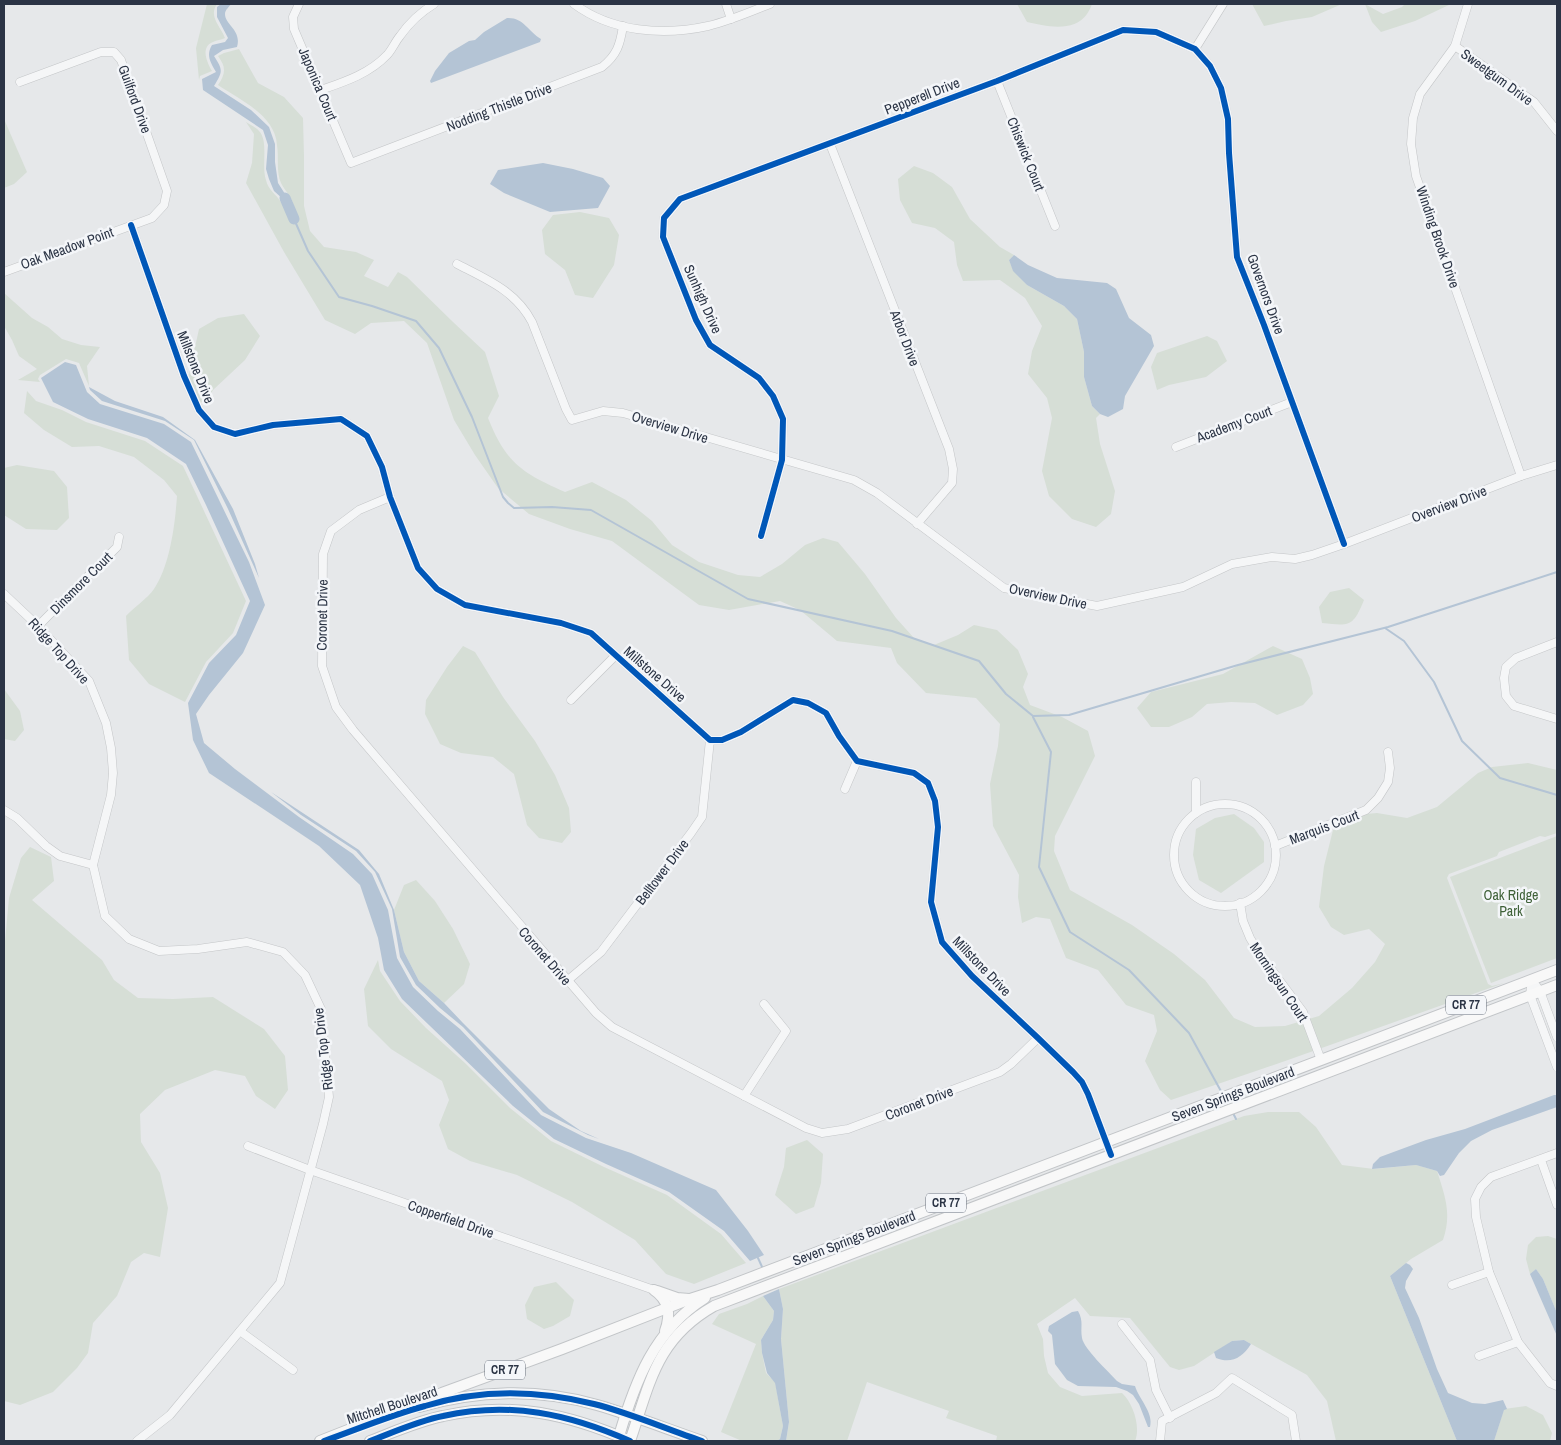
<svg xmlns="http://www.w3.org/2000/svg" width="1561" height="1445" font-family="'Archivo Narrow',sans-serif">
<style>
.green{fill:#d6ded6}
.water{fill:#b4c4d5}
.lines{fill:none;stroke-linecap:round;stroke-linejoin:round}
.stream{stroke:#b4c4d5;stroke-width:2}
.river{stroke:#b4c4d5;stroke-width:11}
.minor-casing{stroke:#c4c6c8;stroke-width:9}
.major-casing{stroke:#c2c5c8;stroke-width:12}
.minor{stroke:#f5f6f7;stroke-width:8}
.major{stroke:#f8f8f8;stroke-width:10}
.cycleway-casing{stroke:#f4f6f9;stroke-width:9}
.cycleway{stroke:#0057b8;stroke-width:6}
.labels{text-anchor:middle;stroke-width:5;stroke-linejoin:round;paint-order:stroke}
.shield{fill:#f4f6f9;stroke:#676e7b;stroke-width:1}
.shield-label{font-size:12px;font-weight:bold;fill:#2b3445}
.street-label{font-size:14px;fill:#2b3445;stroke:#f4f6f9}
.park-label{font-size:14px;fill:#3f6138;stroke:#f4f6f9}
</style>
<rect width="100%" height="100%" fill="#e6e8ea"/>
<g class="green">
<path d="M207,4h10c-9,12 4,23 8,34 -4,2 -8,2 -12,4 -13,5 -6,20 -1,29l-12,5 -1,4 -3,-32z"/>
<path d="M1017,4h75c-1,3 -3,7 -5,10 -13,19 -42,12 -60,8z"/>
<path d="M1252,4h90l-30,13 -26,4 -22,5z"/>
<path d="M1365,4l18,10 19,-7 3,-3h46l-36,17 -34,11 -9,-10z"/>
<path d="M239,49l19,34 26,14 19,21 1,38v50l6,25 14,16 32,5 18,8 -10,16 24,11 10,-15 9,5 46,45 32,30 14,44 -11,22c18,45 34,55 77,74l27,-10 34,18 26,21 20,24 27,17 39,13 22,2 22,-13 23,-19 18,-7 15,4 27,32 31,44 18,20 20,7 24,-10 16,-10 23,5 21,20 10,24 -5,13 7,18 32,12 26,14 7,25 -40,80 -1,15 16,39 62,35 42,29 31,26 29,38 21,9 30,-1 34,-10 33,-28 23,-26 10,-18 -16,-15 -25,6 -13,-8 -12,-20 5,-41 9,-36 21,-15 23,-2 30,5 30,-11 41,-34 14,-6 36,-4 29,7v63l-12,4 -5,-1 -41,16 -2,4 -48,18 -2,4 41,106 4,2 12,-3 -216,77 -117,40 -11,-10 -15,-29 12,-30 -3,-16 -28,-10 -28,-35 -32,-12 -16,-39 -14,-2 -14,6 -4,-26 1,-22 -26,-49 -3,-42 8,-38 2,-22 -24,-26 -50,-5 -29,-30 -6,-15 -54,-7 -37,-31 -20,-9 -51,9 -30,-5 -87,-64 -42,-12 -41,-15 -31,-26 -23,-33 -21,-35 -27,-77 -23,-22 -33,2 -16,11 -30,-14 -41,-68 -38,-69 6,-20 2,-29 -8,-12c4,3 10,5 13,9 10,10 2,35 7,49 2,10 10,14 15,22 4,4 5,9 9,13l3,-1c4,-13 -7,-21 -12,-31 -5,-11 -2,-26 -4,-38 -2,-30 -37,-45 -59,-60 8,-12 8,-18 0,-29l6,-3z"/>
<path d="M4,119l23,53 -13,12 -10,4z"/>
<path d="M914,166l19,7 19,14 18,32 30,28 14,8 -5,5 4,10 14,15 37,21 13,13 7,33v25l8,29 8,8 -4,4 4,26 15,47 -4,23 -15,13 -24,-8 -23,-23 -7,-25 10,-53 -5,-20 -19,-24 4,-23 10,-25 -17,-28 -25,-18 -37,1 -6,-16 -3,-23 -19,-14 -23,-5 -12,-23 -2,-21z"/>
<path d="M580,212l29,6 10,17 -5,30 -21,33 -18,-3 -10,-25 -20,-16 -3,-24 11,-15z"/>
<path d="M4,293l28,25 16,9 14,12 19,6 19,2 -13,19 2,20 -10,-23 -13,-4 -26,16 -2,4 2,3 -22,-2 19,-11 -18,-13 -7,-16 -8,-14z"/>
<path d="M244,314l16,22 -15,24 -32,30 -8,14 -18,-10 1,-15 11,-50 19,-11z"/>
<path d="M1207,336l10,5 10,20 -21,16 -37,8 -12,5 -6,-23 6,-14z"/>
<path d="M27,391l9,10 26,9 24,12 59,19 38,25 63,135 -13,32 -27,29 -21,40 -36,-18 -20,-24 -3,-44c8,-9 21,-17 28,-27 16,-24 21,-64 23,-93l-13,-16 -30,-23 -35,-11 -27,1 -28,-17 -20,-17z"/>
<path d="M17,465l37,6 13,16 2,31 -12,12 -31,-1 -22,-14v-47z"/>
<path d="M1349,588l15,12c-11,27 -14,26 -42,23l-3,-16 11,-15z"/>
<path d="M463,646l12,6 28,45 32,44 20,34 14,33 2,24 -9,11 -23,-5 -12,-13 -13,-51 -21,-17 -32,-4 -21,-9 -15,-30 1,-14 21,-33z"/>
<path d="M1273,646l29,13 8,19 3,16 -10,11 -26,10 -22,-12 -24,-1 -24,2 -15,13 -23,10h-18l-14,-19 14,-16 72,-18z"/>
<path d="M4,689l16,22 4,19 -9,11 -11,-2z"/>
<path d="M1234,814l20,14 10,14v20l-43,31 -22,-13 -6,-25 3,-26 19,-11z"/>
<path d="M1557,836v122l-66,25 -41,-106z"/>
<path d="M30,847l21,10 3,24 -22,19 70,60 12,20 24,18 35,1 40,-2 51,32 21,27 3,34 -13,19 -19,-13 -11,-20 -30,-6 -50,20 -25,24 1,28 19,31 8,35 -8,49 -16,-4 -13,9 -14,34 -24,27 -5,30 -11,15 -24,24 -33,13 -16,-4v-449l5,-54 12,-40z"/>
<path d="M416,880l19,21 18,28 17,35 -6,20 -20,19 -25,-22 -15,-29 -10,-42 10,-25z"/>
<path d="M378,960l2,11 20,30 26,27 39,35 45,45 41,33 53,26 63,28 54,39 25,29 -52,21 -28,-10 -31,-34 -63,-38 -55,-27 -47,-14 -22,-12 -9,-24 10,-25 -7,-19 -51,-32 -23,-23 -4,-37z"/>
<path d="M1268,1112h31l17,15 26,38 32,4 42,-4 21,6c8,25 15,43 6,69l-32,19 -21,17 67,165h-121l-9,-40 -20,-26 -63,-35 -12,1 -38,25 -15,4 -9,-3 -40,-49 -40,-2 -15,-18 -38,26 6,15 1,17 4,17 12,14 22,9 40,-3c11,10 19,34 13,48h-139l1,-5 -51,-18 3,-7 -82,-29 -20,59h-61l3,-19 -8,-83 2,-30 -4,-20 465,-173z"/>
<path d="M807,1140l16,14 -2,29 -7,24 -18,7 -21,-19 9,-28 2,-19z"/>
<path d="M1548,1236l9,3v74l-14,-34 -7,-10 -6,5 -4,-15 2,-14 8,-8z"/>
<path d="M556,1282l18,18 -4,16 -17,10 -9,3 -17,-10 -2,-14 9,-18z"/>
<path d="M763,1296l11,15 -1,9 -12,20 1,13 4,20 9,9 8,44 -3,13 -3,2h-35l-21,-9 35,-88 -44,-20 7,-10 28,-10z"/>
<path d="M1526,1406l17,9 9,18 -2,8h-56l10,-32z"/>
</g>
<g class="water">
<path d="M221,4h10c-2,3 -6,6 -6,10 0,11 17,16 12,33l-14,3 -9,6c9,14 9,15 0,30l37,24 18,17 6,17v18l3,21 9,14 4,15 -7,-12 -10,-9 -5,-12 -3,-10 2,-24 -5,-15 -60,-40 -1,-11 14,-7c-6,-10 -10,-17 -4,-27l13,-3 3,-4 -11,-21v-10z"/>
<path d="M507,18c16,-1 21,13 34,21l-1,3 -109,41 -1,-2 5,-10 14,-18 20,-12 6,-1 9,-8z"/>
<path d="M543,163l30,6 30,9 7,8 -12,22 -48,4 -46,-19 -14,-9 8,-14z"/>
<path d="M1014,255l14,10 29,13 50,5 9,6 13,29 22,17 3,11 -29,50 -2,13 -15,8 -8,-3 -8,-8 -8,-29v-25l-7,-33 -13,-13 -37,-21 -14,-14 -4,-11z"/>
<path d="M65,362l11,3 11,27 13,12 64,20 27,18 58,120 16,43 -22,48 -34,42 -13,19 8,29 31,26 64,48 54,37 19,20 16,36 9,48 16,29 25,24 22,18 81,86 45,23 45,15 85,37 32,41 16,24 -14,6 -26,-30 -55,-39 -63,-28 -52,-25 -41,-33 -111,-107 -18,-29 -6,-32 -18,-53 -41,-39 -110,-73 -16,-33 -5,-37 21,-40 27,-28 14,-34 -44,-96 -20,-41 -39,-26 -59,-19 -35,-17 -12,-24z"/>
<path d="M89,387l26,14 48,16 32,23 38,69 22,55 4,14 -31,-69 -34,-69 -29,-19 -63,-20 -12,-11z"/>
<path d="M271,792l88,58 20,24 15,36 10,42 15,29 25,22 19,20 86,86 32,22 18,8 -11,-4 -45,-23 -80,-85 -23,-19 -24,-23 -16,-28 -8,-48 -17,-37 -19,-21 -55,-36z"/>
<path d="M1554,1095h3v12l-65,23 -21,11 -12,12 -15,22 -4,1 -3,-5 -21,-6 -44,4 1,-5 7,-7 46,-17 39,-11z"/>
<path d="M1406,1263l4,2 3,4 -7,12 -1,7 14,30 18,51 11,24 24,10 13,1 18,-4 4,9 -3,1 -10,31h-37l-67,-165z"/>
<path d="M1536,1269l7,10 14,34v23l-27,-62z"/>
<path d="M779,1289l4,20 -2,30 8,83 -3,19h-9l3,-2 3,-13 -8,-43 -8,-10 -5,-20 -1,-13 12,-20 1,-9 -11,-15z"/>
<path d="M1078,1311c6,11 2,16 4,27 2,11 26,33 35,43l5,3 13,2c4,13 19,27 15,41h-2l-9,-23 -6,-9 -6,-4 -11,-4 -38,-1 -11,-6 -12,-16 -3,-29 -4,-4 1,-5 23,-14z"/>
<path d="M1244,1340l7,4c-9,14 -20,20 -35,14l-2,-6 18,-11z"/>
</g>
<g class="lines">
<g class="stream">
<path d="M294,219l14,32 31,46 33,9 44,15 23,27 33,69 31,80 5,6 6,5 38,-1 39,3 157,89 144,32 87,30 27,33 27,22 36,-1 169,-50 150,-38 169,-55"/>
<path d="M1385,628l19,13 30,41 28,59 38,37 57,17"/>
<path d="M1033,717l18,35 -12,115 31,65 59,38 60,63 33,60"/>
<path d="M1233,1113l3,6"/>
<path d="M758,1258l5,11"/>
</g>
<path class="river" d="M285,198l9,21"/>
<defs>
<g id="minor">
<path d="M299,4l-6,13 1,12 57,134 251,-96c15,-12 18,-22 21,-41"/>
<path d="M574,4c38,28 89,32 134,22 21,-5 42,-14 62,-22"/>
<path d="M726,4l5,15"/>
<path d="M1468,4l-13,42 -35,48 -7,24 -2,26 5,32 105,300"/>
<path d="M1455,46l79,56 23,29"/>
<path d="M1195,49l28,-45"/>
<path d="M997,81l58,145"/>
<path d="M321,90c23,-8 48,-16 66,-35 5,-5 8,-13 13,-19 9,-13 21,-24 34,-32"/>
<path d="M830,144l119,305 4,20 -1,14 -35,41"/>
<path d="M131,225l53,151 15,34 15,17 21,7 38,-9 68,-6 26,17 15,31 8,30 28,71 19,21 28,16 96,18 30,10 119,107h12l19,-8 52,-32 15,3 18,10 13,23 18,25 57,12 14,10 7,18 3,26 -7,75 11,40 30,34 66,62 35,34 9,10 6,12 23,61"/>
<path d="M457,264c29,15 59,27 75,58l34,87 6,11 31,-9 20,2 231,67 23,13 127,95 93,18 86,-19 49,-23 40,-7 23,2 17,-4 32,-11 177,-68 36,-11"/>
<path d="M4,272l148,-54 12,-13 3,-14 -46,-131 -7,-8h-13l-81,30"/>
<path d="M1176,447l116,-45"/>
<path d="M390,497l-31,13 -28,21 -8,23 -1,112 14,41 17,23 243,283 16,14 194,101 16,5 26,-4 152,-57 11,-8 27,-26"/>
<path d="M761,536l21,-76 1,-41 -10,-23 -14,-18 -49,-33 -14,-25 -33,-83 1,-19 16,-19 317,-118 126,-51 33,2 39,17 15,17 11,22 7,31 1,34 8,104 27,68 80,219"/>
<path d="M4,594l34,32 51,55 17,42 5,25 2,25 -2,22 -18,70 12,51 24,23 30,12 39,-2 49,-7 36,10 22,23 16,34 8,88 -6,27 -43,159 -110,132 -33,26"/>
<path d="M38,626l79,-79 2,-10"/>
<path d="M1557,642l-41,16 -10,9 -2,11 2,18 8,10 43,13"/>
<path d="M571,700l44,-44"/>
<path d="M845,789l12,-28"/>
<circle cx="1225" cy="855" r="51"/>
<path d="M4,810l13,8 29,28 14,10 33,9"/>
<path d="M1196,813v-31"/>
<path d="M1275,846l91,-36 12,-12 10,-16 2,-14 -2,-16"/>
<path d="M1240,903l3,18 7,17 9,15 44,59 18,48"/>
<path d="M1532,980l-2,15 27,72"/>
<path d="M1532,980l8,11 17,46"/>
<path d="M567,981l34,-29 90,-119 11,-16 8,-77"/>
<path d="M744,1096l42,-65 -22,-27"/>
<path d="M248,1146l62,24 344,120"/>
<path d="M1557,1153l-66,24 -10,10 -6,12 1,18 13,55 29,70 32,41 7,3"/>
<path d="M1541,1160l16,45"/>
<path d="M1452,1285l37,-13"/>
<path d="M1122,1324l28,36 6,30 14,28"/>
<path d="M240,1331l53,39"/>
<path d="M1479,1356l39,-14"/>
<path d="M1160,1441l2,-20 54,-28 16,-15 60,37 4,26"/>
</g>
<g id="major">
<path d="M654,1290c15,10 17,25 11,41"/>
<path d="M657,1291l20,7 12,1"/>
<path d="M419,1407c58,-17 120,-19 178,-2 35,10 70,24 105,36"/>
<path d="M619,1436c16,-54 35,-106 86,-138"/>
<path d="M320,1441l122,-48 120,-44 128,-50 28,-9 839,-320"/>
<path d="M370,1441c24,-9 48,-20 73,-25 67,-15 126,-2 187,25"/>
<path d="M630,1441c20,-58 26,-102 84,-135l843,-321"/>
</g>
</defs>
<use href="#minor" class="minor-casing"/>
<use href="#major" class="major-casing"/>
<use href="#minor" class="minor"/>
<use href="#major" class="major"/>
<defs>
<g id="cycleway">
<path d="M131,225l53,151 15,34 15,17 21,7 38,-9 68,-6 26,17 15,31 8,30 28,71 19,21 28,16 96,18 30,10 119,107h12l19,-8 52,-32 15,3 18,10 13,23 18,25 57,12 14,10 7,18 3,26 -7,75 11,40 30,34 66,62 35,34 9,10 6,12 23,61"/>
<path d="M761,536l21,-76 1,-41 -10,-23 -14,-18 -49,-33 -14,-25 -33,-83 1,-19 16,-19 317,-118 126,-51 33,2 39,17 15,17 11,22 7,31 1,34 8,104 27,68 80,219"/>
<path d="M324,1441c34,-12 67,-26 101,-35 55,-17 113,-16 169,-2 36,9 72,25 108,37"/>
<path d="M370,1441c24,-9 48,-20 73,-25 67,-15 126,-2 187,25"/>
</g>
</defs>
<use href="#cycleway" class="cycleway-casing"/>
<use href="#cycleway" class="cycleway"/>
</g>
<g class="labels">
<g class="shield">
<rect x="1446" y="995.5" width="40" height="19" rx="4"/>
<rect x="926" y="1193.5" width="40" height="19" rx="4"/>
<rect x="485" y="1360.5" width="40" height="19" rx="4"/>
</g>
<g class="shield-label">
<text x="1466" y="1009">CR 77</text>
<text x="946" y="1207">CR 77</text>
<text x="505" y="1374">CR 77</text>
</g>
<g class="street-label">
<text transform="translate(1497 77) rotate(36)" y="5">Sweetgum Drive</text>
<text transform="translate(318 84) rotate(67)" y="5">Japonica Court</text>
<text transform="translate(922 96) rotate(-21)" y="5">Pepperell Drive</text>
<text transform="translate(135 99) rotate(70)" y="5">Guilford Drive</text>
<text transform="translate(499 107) rotate(-21)" y="5">Nodding Thistle Drive</text>
<text transform="translate(1026 154) rotate(68)" y="5">Chiswick Court</text>
<text transform="translate(1438 237) rotate(71)" y="5">Winding Brook Drive</text>
<text transform="translate(67 248) rotate(-20)" y="5">Oak Meadow Point</text>
<text transform="translate(1266 294) rotate(70)" y="5">Governors Drive</text>
<text transform="translate(703 299) rotate(66)" y="5">Sunhigh Drive</text>
<text transform="translate(905 338) rotate(69)" y="5">Arbor Drive</text>
<text transform="translate(196 367) rotate(68)" y="5">Millstone Drive</text>
<text transform="translate(1234 424) rotate(-21)" y="5">Academy Court</text>
<text transform="translate(670 427) rotate(17)" y="5">Overview Drive</text>
<text transform="translate(1449 504) rotate(-21)" y="5">Overview Drive</text>
<text transform="translate(81 583) rotate(-45)" y="5">Dinsmore Court</text>
<text transform="translate(1048 596) rotate(12)" y="5">Overview Drive</text>
<text transform="translate(322 615) rotate(-89)" y="5">Coronet Drive</text>
<text transform="translate(59 651) rotate(48)" y="5">Ridge Top Drive</text>
<text transform="translate(655 674) rotate(41)" y="5">Millstone Drive</text>
<text transform="translate(1324 827) rotate(-21)" y="5">Marquis Court</text>
<text transform="translate(662 872) rotate(-53)" y="5">Belltower Drive</text>
<text transform="translate(545 956) rotate(49)" y="5">Coronet Drive</text>
<text transform="translate(982 966) rotate(46)" y="5">Millstone Drive</text>
<text transform="translate(1279 982) rotate(56)" y="5">Morningsun Court</text>
<text transform="translate(323 1049) rotate(-97)" y="5">Ridge Top Drive</text>
<text transform="translate(1233 1094) rotate(-21)" y="5">Seven Springs Boulevard</text>
<text transform="translate(919 1103) rotate(-21)" y="5">Coronet Drive</text>
<text transform="translate(451 1219) rotate(19)" y="5">Copperfield Drive</text>
<text transform="translate(854 1238) rotate(-21)" y="5">Seven Springs Boulevard</text>
<text transform="translate(392 1405) rotate(-18)" y="5">Mitchell Boulevard</text>
</g>
<g class="park-label">
<text x="1511" y="900">Oak Ridge<tspan x="1511" dy="16">Park</tspan></text>
</g>
</g>
<rect width="1561" height="1445" fill="none" stroke="#2b3445" stroke-width="10"/>
</svg>
